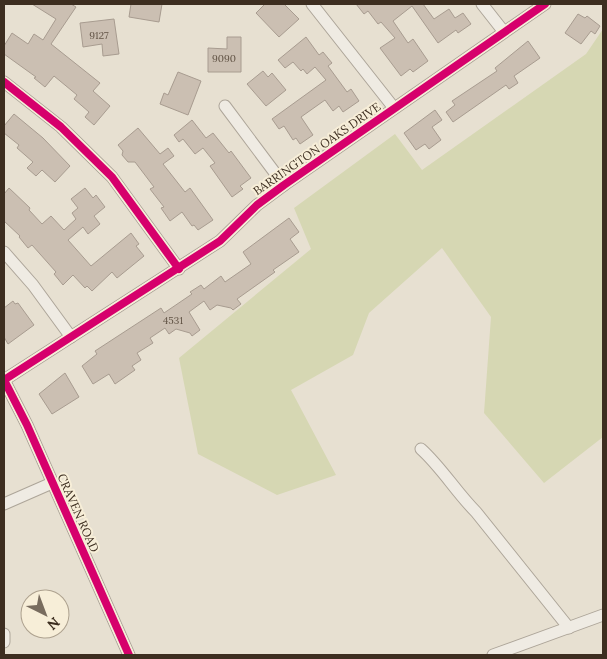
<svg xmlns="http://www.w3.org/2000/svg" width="607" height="659" font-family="Lora,serif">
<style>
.green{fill:#d6d7b3}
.building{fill:#cbbfb2;stroke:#a89c90}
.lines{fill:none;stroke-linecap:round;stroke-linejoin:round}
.minor-casing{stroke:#ada599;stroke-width:13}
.minor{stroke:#efebe3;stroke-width:11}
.cycleway-casing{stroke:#f7eed8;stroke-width:11}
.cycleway{stroke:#d6006c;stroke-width:8}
.labels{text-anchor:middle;stroke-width:4;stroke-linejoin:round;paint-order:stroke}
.number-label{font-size:10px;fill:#605244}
.street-label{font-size:12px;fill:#3d2e20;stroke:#f7eed8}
</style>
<rect width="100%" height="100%" fill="#e7e0d1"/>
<path class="green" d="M603,29v408l-59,46 -60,-70 7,-96 -49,-69 -73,65 -16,42 -62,35 45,85 -59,20 -79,-41 -19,-96 132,-109 -17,-41 101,-74 27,36 164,-116z"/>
<g class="building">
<path d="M32,4h39l5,3 -25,37 49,39 -7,8 17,15 -16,19 -9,-8 4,-5 -15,-13 3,-4 -23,-19 -9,11 -11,-9 2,-1 -32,-23v-8l8,-13 16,11 6,-10 9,6 13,-21z"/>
<path d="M131,4h31l-3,18 -30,-5z"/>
<path d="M265,4h19l15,15 -20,18 -23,-24z"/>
<path d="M356,4h67l11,15 15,-10 6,9 8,-5 8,11 -13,9 -2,-3 -18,13 -26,-37 -19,15 15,22 5,-4 15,22 -15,11 -3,-3 -9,7 -21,-28 15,-10 -14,-16 -3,2 -10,-13 -4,3z"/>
<path d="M578,14l7,4 2,-2 13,10 -5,8 -4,-3 -10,13 -16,-11z"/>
<path d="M114,19l5,35 -16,2 -1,-12 -19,3 -3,-24z"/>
<path d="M227,37h14v35h-33v-24l19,1z"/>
<path d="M306,37l13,18 4,-3 9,11 -4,3 19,26 4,-3 8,12 -16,11 -4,-6 -6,5 -8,-11 -24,17 12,18 -13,9 -4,-6 -3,2 -9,-14 -5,3 -7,-10 54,-39 -11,-13 -8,7 -4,-5 -2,2 -8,-9 -8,6 -7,-8z"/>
<path d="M528,41l12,17 -26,18 4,7 -9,6 -3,-4 -53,37 -7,-10 9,-7 -3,-4 45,-30 -2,-3z"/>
<path d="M263,71l5,6 4,-4 14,17 -20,16 -19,-22z"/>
<path d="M178,72l23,9 -13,34 -28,-11 4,-11 4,2z"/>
<path d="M435,110l7,10 -10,7 9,13 -12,9 -4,-5 -9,6 -12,-17z"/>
<path d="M14,114l29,24 27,28 -15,16 -13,-12 -6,6 -9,-8 6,-6 -16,-14 2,-3 -15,-12v-7z"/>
<path d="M192,120l14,18 7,-5 16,20 2,-2 20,27 -11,8 3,3 -11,8 -22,-31 5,-3 -12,-15 -8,6 -12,-15 -4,3 -5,-7z"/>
<path d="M138,128l22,26 8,-6 6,8 -11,8 22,28 5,-4 23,32 -15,10 -4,-5 -2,1 -10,-14 -12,9 -9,-13 3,-1 -14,-18 4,-2 -19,-25h-7l-6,-7 1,-4 -5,-6z"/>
<path d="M9,188l21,20 -1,2 13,14 9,-8 13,14 12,-11 -4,-6 6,-5 -7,-9 14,-11 8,10 3,-3 9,12 -11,9 6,8 -12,10 -5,-7 -15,13 23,26 40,-33 8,11 -3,2 8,10 -27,22 -5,-6 -20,19 -5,-5 -2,2 -12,-13 -10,10 -9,-11 2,-2 -24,-27 -4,3 -9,-11 1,-1 -16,-15v-27z"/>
<path d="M289,218l10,14 -9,7 9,13 -26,18 2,2 -38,27 4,5 -8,6 -2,-2 -14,-3 -7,5 -6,-9 -15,11 11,18 -8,6 -2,-3 -14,-4 -7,5 -4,-6 -15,10 3,5 -16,10 4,7 -9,6 3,4 -20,14 -6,-10 -16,10 -11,-18 15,-12 -2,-3 66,-43 3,5 28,-19 -2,-2 11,-7 3,4 17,-13 4,6 26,-18 -8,-12z"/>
<path d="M13,301l2,3 3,-1 16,22 -26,19 -4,-7v-29z"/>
<path d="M65,373l14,24 -27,17 -13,-20z"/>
</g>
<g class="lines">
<defs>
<g id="minor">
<path d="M312,4l82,104"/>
<path d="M482,4l22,28"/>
<path d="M4,82l57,45 51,50 67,92"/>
<path d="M225,106l59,79"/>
<path d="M4,252l29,33 38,52"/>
<path d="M4,380l216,-139 37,-36 27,-20 261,-181"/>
<path d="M4,380l23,45 102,230"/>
<path d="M421,449c21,19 35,43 55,63l93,116"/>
<path d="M4,504l48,-21"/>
<path d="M4,634v8"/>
<path d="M493,655l110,-40"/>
</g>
</defs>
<use href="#minor" class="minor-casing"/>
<use href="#minor" class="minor"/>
<defs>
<g id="cycleway">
<path d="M4,82l57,45 51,50 67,92"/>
<path d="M4,380l216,-139 37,-36 27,-20 261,-181"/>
<path d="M4,380l23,45 102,230"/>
</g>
</defs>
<use href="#cycleway" class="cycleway-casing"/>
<use href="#cycleway" class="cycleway"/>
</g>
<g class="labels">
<g class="number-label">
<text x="99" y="39">9127</text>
<text x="224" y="62">9090</text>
<text x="173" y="324">4531</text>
</g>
<g class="street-label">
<text transform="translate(317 149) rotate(-35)" y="4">BARRINGTON OAKS DRIVE</text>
<text transform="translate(78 513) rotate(66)" y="4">CRAVEN ROAD</text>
</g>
</g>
<rect width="607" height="659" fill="none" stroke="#3d2e20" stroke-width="10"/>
<g transform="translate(45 614) rotate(138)"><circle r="24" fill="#f7eed8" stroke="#ada18e"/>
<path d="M0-4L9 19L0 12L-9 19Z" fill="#786c5e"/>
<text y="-8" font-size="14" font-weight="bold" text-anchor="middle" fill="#3d2e20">N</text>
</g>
</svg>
